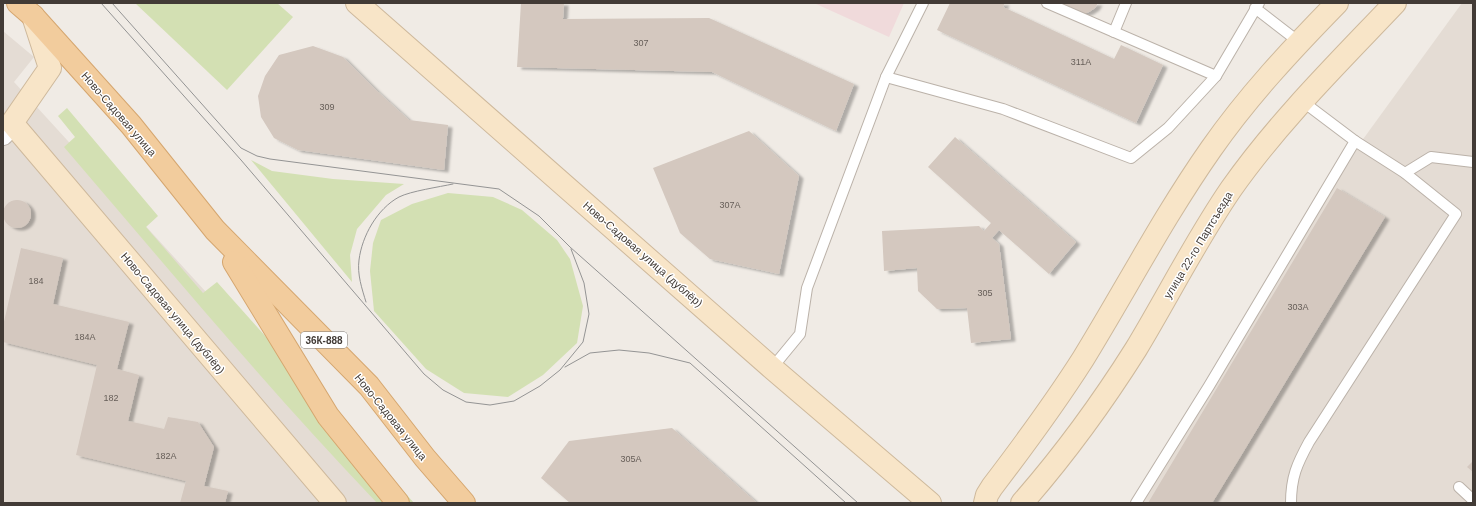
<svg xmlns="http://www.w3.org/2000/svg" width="1476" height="506" font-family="Helvetica,sans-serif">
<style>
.residential{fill:#e4dcd4}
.medical{fill:#f0dadb}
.green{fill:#d3e0b3}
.building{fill:#d4c8bf;filter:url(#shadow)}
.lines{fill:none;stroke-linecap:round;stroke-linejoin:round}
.lane-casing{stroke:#bbb2a9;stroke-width:12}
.street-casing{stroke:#bbb2a9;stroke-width:22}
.secondary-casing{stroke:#ceb99c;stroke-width:24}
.primary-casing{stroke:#d5a66f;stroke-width:24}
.lane{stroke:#fff;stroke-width:10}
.street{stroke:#fff;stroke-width:20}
.secondary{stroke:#f8e5c8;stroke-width:22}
.primary{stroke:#f2cc9d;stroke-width:22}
.tram{stroke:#949494;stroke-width:1}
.labels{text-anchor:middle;stroke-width:3;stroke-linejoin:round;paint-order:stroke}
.number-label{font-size:9px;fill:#665e58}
.shield{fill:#fff;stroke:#7b7672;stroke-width:1}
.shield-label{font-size:10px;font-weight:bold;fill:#423b36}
.street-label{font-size:11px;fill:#423b36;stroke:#fff}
</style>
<defs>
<filter id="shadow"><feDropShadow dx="4.5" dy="2.5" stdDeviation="1" flood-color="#0004"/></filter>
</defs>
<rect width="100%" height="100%" fill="#f0ebe5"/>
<g class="residential">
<path d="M1462,3h11v500h-343l223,-350z"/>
<path d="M3,31l31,26 -20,25 245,268 131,153h-387z"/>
</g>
<path class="medical" d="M814,3h90l-15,34z"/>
<g class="green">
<path d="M135,3h142l16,14 -66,73z"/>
<path d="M67,108l91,108 -12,11 57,66 14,-11 197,221h-37c-109,-114 -210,-236 -313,-356l11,-10 -17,-21z"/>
<path d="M251,160l21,11 61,8 71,5 -18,11 -29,34 -7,26 2,27z"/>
<path d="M448,193l45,4 29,13 35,30 13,19 13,47 -6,37 -34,32 -35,22 -44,-4 -38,-24 -52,-58 -4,-40 3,-28 8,-23 31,-16z"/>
</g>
<g class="building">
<path d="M521,3h43l-1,16 146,-1 145,66 -18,47 -124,-59 -195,-5z"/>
<path d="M950,3h55l-2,4 111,52 7,-14 42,20 -27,58 -199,-93z"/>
<path d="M1062,3h36l-3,5 -6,4 -6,2 -18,-7z"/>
<path d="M313,46l30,11 34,34 32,29 39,5 -4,45 -146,-20 -24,-12 -13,-21 -3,-21 7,-20 14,-21z"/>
<path d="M749,131l50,45 -20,98 -69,-15 -30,-26 -27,-65z"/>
<path d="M955,137l121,105 -27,32 -50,-44 -7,8 7,6 12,95 -40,4 -4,-35 -30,1 -19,-18 -1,-23 -33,3 -2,-40 97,-5 5,5 7,-8 -63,-56z"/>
<path d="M1337,188l48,29 -143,237 -30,49h-64z"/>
<circle cx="17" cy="214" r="14"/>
<path d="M21,248l42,10 -10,46 76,18 -12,47 22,6 -11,46 36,8 4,-12 30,5 16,25 -10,39 24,5 -3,12h-45l6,-22 -110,-26 21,-90 -94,-23v-16z"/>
<path d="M672,428l85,75h-187l-29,-25 28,-37z"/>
<path d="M1473,461v11l-6,-5z"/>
</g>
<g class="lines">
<defs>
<g id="lane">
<path d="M1047,3l169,73"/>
<path d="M1255,8l44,34"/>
<path d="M1114,32l12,-29"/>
<path d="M886,77l117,32 128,49 37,-30 48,-52 43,-73"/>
<path d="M1302,101l53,40"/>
<path d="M1405,173l26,-16 42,5"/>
<path d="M772,368l28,-34 7,-46 79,-211 37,-74"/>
<path d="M1459,487l14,13"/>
<path d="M1136,503l73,-117 146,-245 50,32 51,41 -147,228c-12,22 -18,35 -18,61"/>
</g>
<path id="street" d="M3,135l9,-12"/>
<g id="secondary">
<path d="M357,3l415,365 158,135"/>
<path d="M33,16l17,52 -38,55 323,380"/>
<path d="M985,503l2,-8 5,-8c32,-42 63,-84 91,-128 43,-70 81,-143 128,-210 37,-53 81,-100 126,-146"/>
<path d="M1022,503c42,-48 80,-100 114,-154 32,-53 60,-109 95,-160 48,-68 107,-126 164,-186"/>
</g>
<g id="primary">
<path d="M18,3l15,13 98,109 84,105 154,156 56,72 39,45"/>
<path d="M234,262l94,154 70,87"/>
</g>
</defs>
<use href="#lane" class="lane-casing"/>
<use href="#street" class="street-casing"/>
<use href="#secondary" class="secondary-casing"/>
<use href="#primary" class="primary-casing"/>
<use href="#lane" class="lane"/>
<use href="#street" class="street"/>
<use href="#secondary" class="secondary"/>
<use href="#primary" class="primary"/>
<g class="tram">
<path d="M101,3l140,157 183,214 19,16 23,12 24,3 24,-4 26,-15 20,-16 23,-28 6,-28 -5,-31 -13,-34"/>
<path d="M112,3l129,145 16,8 13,3 229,30 40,27 31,31 288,256"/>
<path d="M366,302c-4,-13 -9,-28 -7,-42 3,-24 18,-51 40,-63 12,-6 40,-10 54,-13"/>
<path d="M565,367l25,-14 29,-3 30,3 41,10 156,140"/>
</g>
</g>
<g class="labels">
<g class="number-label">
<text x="641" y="46">307</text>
<text x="1081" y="65">311А</text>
<text x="327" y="110">309</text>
<text x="730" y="208">307А</text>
<text x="36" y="284">184</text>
<text x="985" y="296">305</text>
<text x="1298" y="310">303А</text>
<text x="85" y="340">184А</text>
<text x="111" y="401">182</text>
<text x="166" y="459">182А</text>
<text x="631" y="462">305А</text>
</g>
<rect class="shield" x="301" y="332" width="46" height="16" rx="3"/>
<g class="shield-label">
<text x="324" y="344">36К-888</text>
</g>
<g class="street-label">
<text transform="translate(119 114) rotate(49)" y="4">Ново-Садовая улица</text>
<text transform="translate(1198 245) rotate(-59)" y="4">улица 22-го Партсъезда</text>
<text transform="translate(643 254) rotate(41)" y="4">Ново-Садовая улица (дублёр)</text>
<text transform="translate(173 313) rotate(50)" y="4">Ново-Садовая улица (дублёр)</text>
<text transform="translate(391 417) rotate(51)" y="4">Ново-Садовая улица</text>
</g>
</g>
<rect width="1476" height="506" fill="none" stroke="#423b36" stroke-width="8"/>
</svg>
